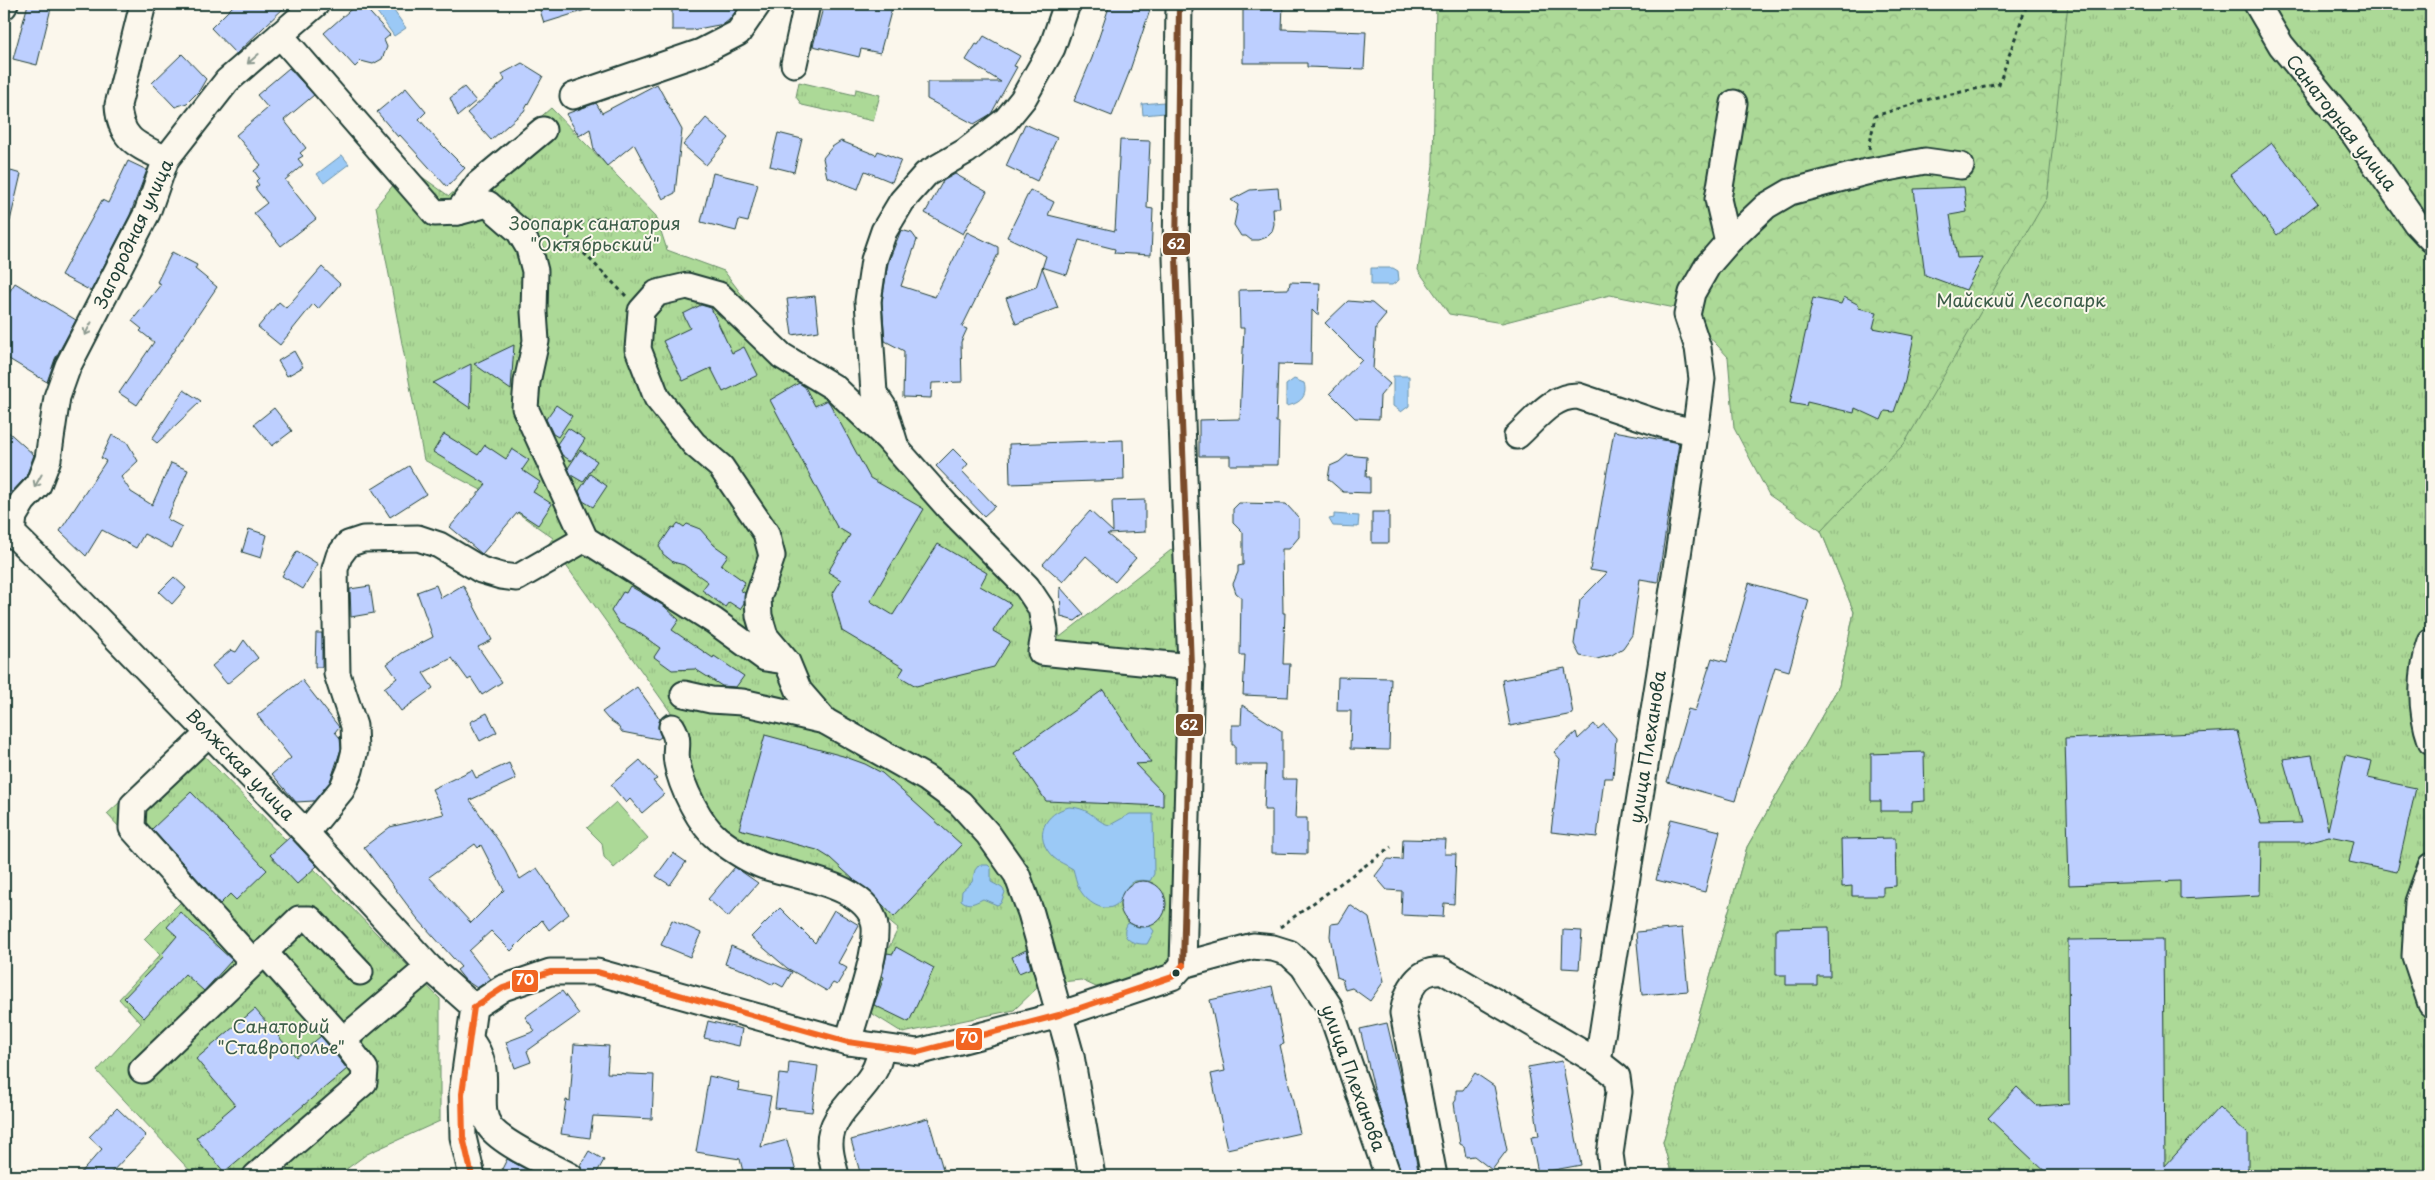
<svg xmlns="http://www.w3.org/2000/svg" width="2435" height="1180" font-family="'Playpen Sans',sans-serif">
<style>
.green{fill:#acd997;stroke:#668b66}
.forest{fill:url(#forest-crowns);stroke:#668b66}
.park{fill:url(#park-tufts);stroke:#668b66}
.water{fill:#9bc9f6;stroke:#6991a8}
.building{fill:#bdcfff;stroke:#1f3d34;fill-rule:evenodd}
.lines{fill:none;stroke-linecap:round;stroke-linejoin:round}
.minor-casing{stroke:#1f3d34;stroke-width:29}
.path{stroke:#1f3d34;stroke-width:3;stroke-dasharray:4 4;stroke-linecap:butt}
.minor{stroke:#fbf7ec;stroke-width:25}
.bus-1-casing{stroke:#fbf7ec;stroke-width:10}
.bus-2-casing{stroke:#fbf7ec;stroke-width:10}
.bus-1{stroke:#7a4b2a;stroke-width:6}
.bus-2{stroke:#f26522;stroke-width:6}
.oneway{stroke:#8d9a90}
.bus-dot{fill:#1f3d34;stroke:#fbf7ec;stroke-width:2}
.labels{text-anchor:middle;stroke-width:4;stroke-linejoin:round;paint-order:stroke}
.street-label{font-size:18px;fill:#1f3d34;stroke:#fbf7ec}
.park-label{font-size:18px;fill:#3b5c48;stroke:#fbf7ec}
.line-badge{stroke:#fbf7ec;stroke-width:2}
.badge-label{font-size:14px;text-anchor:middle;font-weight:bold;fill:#fff}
</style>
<defs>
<pattern id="forest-crowns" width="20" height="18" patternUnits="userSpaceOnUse" patternTransform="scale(1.25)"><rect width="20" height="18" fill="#acd997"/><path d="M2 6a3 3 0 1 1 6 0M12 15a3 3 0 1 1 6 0" fill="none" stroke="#94bb83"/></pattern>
<pattern id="park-tufts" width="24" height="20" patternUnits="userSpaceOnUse" patternTransform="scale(1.25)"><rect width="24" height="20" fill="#acd997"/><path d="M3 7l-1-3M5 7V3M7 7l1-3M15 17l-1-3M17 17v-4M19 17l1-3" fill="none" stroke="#94bb83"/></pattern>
</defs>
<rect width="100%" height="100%" fill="#fbf7ec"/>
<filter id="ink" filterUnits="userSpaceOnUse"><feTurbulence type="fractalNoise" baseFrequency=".02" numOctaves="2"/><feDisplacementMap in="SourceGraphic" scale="10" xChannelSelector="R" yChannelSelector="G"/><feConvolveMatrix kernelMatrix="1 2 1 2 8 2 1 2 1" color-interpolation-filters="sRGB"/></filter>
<g filter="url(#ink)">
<path class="green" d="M616,802l32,36 -34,30 -10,-11 -2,-14 -15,-15z"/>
<path class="forest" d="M1436,4h650l159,5 -573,1167 -9,-34 84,-295 92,-161 15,-74 -33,-81 -52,-36 -35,-67 -6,-71 -43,-47 -75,-15 -108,28 -53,-9 -31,-44 15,-105z"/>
<g class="park">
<path d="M2068,4h363v1172h-759l-9,-34 84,-295 92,-161 15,-74 -33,-81 83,-87 143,-246z"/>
<path d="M799,82l56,13 1,-6 24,6 -7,26 -71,-16 -6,-8z"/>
<path d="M551,108l105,108 11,34 57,21 58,77 58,29 178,181c28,30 34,39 42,79l120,-94 -10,425 -74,19 -15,-7 -30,3 -14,5 -23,22 -111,23 -43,-27 38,-77 -47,-39 -116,-48 -27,-28 -20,-38 -4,-40 -12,-22 -107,-150 -20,-15 8,-11 -55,-39 -74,-39 -48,-254 32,-39 41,29z"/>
<path d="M188,739l252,260v122l-73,33 -30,22h-142l-98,-105 44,-48 -22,-24 41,-44 -16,-16 41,-41 -78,-84z"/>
</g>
<g class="water">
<path d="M374,4h15l17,24 -12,8 -22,-31z"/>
<path d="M1164,102l1,11 -22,2 -1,-11z"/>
<path d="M342,155l7,9 -25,19 -7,-9z"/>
<path d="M1371,268h22l5,3 1,9 -7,5h-21z"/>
<path d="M1393,376h16v30l-8,6 -8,-6z"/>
<path d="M1294,379l10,4c4,13 -4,21 -18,23v-21z"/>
<path d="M1334,514l25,2 -1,11 -25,-1 -4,-7 5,-1z"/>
<path d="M1069,807c24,1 25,15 41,18l20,-11h23l1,60 -4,7c-28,-4 -20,10 -32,22 -13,13 -33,-2 -39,-15 -3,-6 -4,-13 -6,-19 -6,-4 -15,-7 -20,-12 -21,-21 -8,-44 16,-50z"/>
<path d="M979,865h9l3,3v14l11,6 3,4 -4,11 -4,2 -14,-6c-9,4 -14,8 -22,1l1,-9 10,-9 3,-12z"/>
<path d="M1128,923l10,4 12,-1 4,5 -7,13c-14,1 -29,-6 -19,-21z"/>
</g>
<g class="building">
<path d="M28,4h24l-15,61 -24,-6z"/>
<path d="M235,4h53l-52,50 -25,-26z"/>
<path d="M357,4h5l28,31 -6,5 3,7 -5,12 -9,5 -12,-3 -6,6 -31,-34z"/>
<path d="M538,4h53l1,4 -48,15z"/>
<path d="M672,4h69l-12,16 -5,4 -32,6h-20z"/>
<path d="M824,4h69l-13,49 -19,-4 -2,8 -46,-11z"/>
<path d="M1110,4h42l-23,69 -17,43 -38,-15 18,-43z"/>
<path d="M1243,4h40l-1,25 84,3 -2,37 -57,-2v-4h-64z"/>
<path d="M984,36l36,20 -6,10 3,1 -26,47 -17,10 -47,-25v-17h74l-35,-22 10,-16 2,1z"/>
<path d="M182,54l24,25 -7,12 -12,12 -12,4 -23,-24z"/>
<path d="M522,63l21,13 -19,35 -33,29 -24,-27 38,-33 -3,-6z"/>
<path d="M289,68l25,27 -30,25 22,28 -6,5 3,3 -5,3 5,6 -18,15 31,39 -35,27 -27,-33 13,-10 -12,-15 4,-3 -3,-4 3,-3 -5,-7 7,-6 -25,-30 32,-27 -11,-13z"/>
<path d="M657,84l25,46 -7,63 -12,6 -29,-55 -27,22 -13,-16 -4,-21 -11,7 -13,-22 30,-11 6,10z"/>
<path d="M464,87l12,14 -18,15 -8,-18z"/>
<path d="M406,88l20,24 -7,7 20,23 26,26 -18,19 -47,-52 -2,2 -21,-25z"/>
<path d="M706,118l23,20 -23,27 -23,-20z"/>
<path d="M1025,124l32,14 -20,43 -31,-15z"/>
<path d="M778,133l24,6 -8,33 -24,-6z"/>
<path d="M1120,140l30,1 -3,67 6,1 -2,46 -37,-2 1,-4 -36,-9 -12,35 -25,-8 16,41 -42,16 -10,-26 30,-11 10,-31 -39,-19 23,-47 24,12 -6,13 67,16z"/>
<path d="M841,141l35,14 2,-4 23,9 -9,22 -27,-11 -7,18 -31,-12 -4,-19 9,-11z"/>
<path d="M2272,143l46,60 -41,32 -47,-60z"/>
<path d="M128,161l19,9 -17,45 -39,76 -30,-16 41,-75 6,3z"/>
<path d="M4,169l17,5 -11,47 -6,-1z"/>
<path d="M713,173l45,11 -10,38 -9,-2 -3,11 -35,-9z"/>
<path d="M955,174l32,18 -24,42 -38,-21 18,-32z"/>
<path d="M1964,187l3,25 -17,3 7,43 26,-1 -17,33 -41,-15 -11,-86z"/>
<path d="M1278,188l2,20h-7l1,16 -2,8 -5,5 -8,3h-8l-5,-4h-5l-7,-11 4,-20 -7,-5 19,-10z"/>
<path d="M901,230l11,3 5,7 -16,46 34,11 32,-65 31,15v7l-36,73 5,2 -6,13 1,40 -30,1 -1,15 -28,-1 1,-46 -19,-10 -3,-39 6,-39z"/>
<path d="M172,252l25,13 -2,4 22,18 -80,118 -18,-12 35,-51 -14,-11 2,-2 -10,-8 29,-37 -4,-2z"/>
<path d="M322,267l18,17 -22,25 -5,-5 -33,41 -22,-18 21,-25 7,6z"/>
<path d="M1290,282l30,1 -2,33 -6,-6 -1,55 -33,-1 -2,58h3l-1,43h-48v-9h-31v-36l41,-1 4,-91h-4l-1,-38 50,-1z"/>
<path d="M15,283l61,37 -21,39 -8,23 -43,-26v-56z"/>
<path d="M815,296l4,35 -27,4 -5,-36z"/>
<path d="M1844,297l15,8 -1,3 19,4 -4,16 41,8 -9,45 -11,31 -9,-1 -4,9 -26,-12 -1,5 -47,-11 -1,4 -16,-3 23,-105 28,6z"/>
<path d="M1348,301l24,2 14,12 -10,12 -3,42 17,15 -10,12 -1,23 -24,-1 -25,-25 32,-33 -37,-37z"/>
<path d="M701,305l10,3 21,45 12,-6 14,28 -35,17 -12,-24 -28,13 -20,-40 27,-13 -7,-14z"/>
<path d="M514,345l-3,45 -37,-26z"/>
<path d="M294,351l9,16 -16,9 -9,-15z"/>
<path d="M471,364v14l-1,30 -37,-25z"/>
<path d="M799,383l6,4 10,19 12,-6 3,4 40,74 54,31 -54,92 23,14 45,-71 49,29 -7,13 31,18 -18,27 17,10 -16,26 -78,19 -17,-10 5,-8 -62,-37 -10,-36 9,-15 -13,-8 22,-37 -13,-8 -67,-127z"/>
<path d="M184,390l17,11 -44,42 -5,-4z"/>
<path d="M556,405l16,11 -14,21 -5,-3 -7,-15z"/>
<path d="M274,408l18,23 -20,15 -18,-22z"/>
<path d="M4,428l30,27 -8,22 -13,14 -9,14z"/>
<path d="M568,428l17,11 -14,22 -9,-6 -5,-11z"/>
<path d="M1614,431l65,12 -21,139 -18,-3 -8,56 -9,13 -11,7 -15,4 -17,-3 -6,-12 6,-44 27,-27 -17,-3z"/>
<path d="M444,434l34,21 7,-10 21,14 6,-10 17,11 -7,10 18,12 -7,10 19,12 -14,21 -20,-13 -36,42 -32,-27 36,-43 -53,-32z"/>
<path d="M112,435l15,7 11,19 -17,16 10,15 21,13 19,-42 17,7 -21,49 15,8 -10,21 -28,-14 -8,14 -34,-18 -16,26 -26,-25 46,-70 -5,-3z"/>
<path d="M1123,440l1,40 -114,4 -1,-40z"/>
<path d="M953,449l15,15 -6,7 33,35 -11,10 -48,-50z"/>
<path d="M580,450l17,11 -14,21 -12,-7 -3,-7z"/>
<path d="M1347,455l20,2 -1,20h4v16l-27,-1 -15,-13 2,-13 9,-4z"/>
<path d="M409,466l17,28 -36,23 -18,-28z"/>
<path d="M590,474l17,12 -14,21 -10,-6 -4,-10z"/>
<path d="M1145,500v32l-38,2 29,24 -21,24 -29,-26 -23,26 -20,-18 47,-53 23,21 -1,-31z"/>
<path d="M1239,503l47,1 13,14v19l-10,12h-7l1,64h2l-2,51h7l-2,33 -45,-2 2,-40h-5l1,-58 -5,-4 -3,-9 5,-12v-6l5,-1v-33l-10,-10v-13z"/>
<rect x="1372" y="512" width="17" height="31"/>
<path d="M678,523l6,4 3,-3 13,5 14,16 14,10 -7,10 24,17 -5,8 5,3 -1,10 -4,6 -11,-7 -4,5 -23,-17 6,-8 -24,-17 -11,-3 -10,-8 -4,-8 13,-19 2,1z"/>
<path d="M249,529l18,6 -6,23 -19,-6z"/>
<path d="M297,551l21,13 -15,25 -21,-13z"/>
<path d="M174,577l12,11 -14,16 -13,-12z"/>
<path d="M1749,583l60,17 -20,71 -14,-4 -40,134 -68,-19 21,-73 7,2 17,-53 15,4z"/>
<path d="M436,585l5,13 22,-13 29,55 -14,7 24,35 -20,13 -11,-17 -3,2 -16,-22 -29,15 10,15 -32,23 -17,-23 13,-10 -10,-14 15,-11 31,-16 -16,-45z"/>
<path d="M370,586l4,27 -23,4 -1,-28z"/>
<path d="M630,586l34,20 15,14 -7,10 41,28 1,-2 30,20 -8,11 -14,-1 -27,-17 -23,1 -18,-13 6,-9 -25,-18 -16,-7 -8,-12 12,-19 3,1z"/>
<path d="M1060,587l24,27 -9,7 -14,-4z"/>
<path d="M316,633h6v34h-7z"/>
<path d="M244,640l14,18 -31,26 -15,-18 19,-16 5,2z"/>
<path d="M1565,668l8,46 -63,12 -8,-46z"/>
<path d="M1338,677l53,1 -2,72 -39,-1 1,-38h-14z"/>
<path d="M302,680l37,47 -4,5 5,6 1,11 -11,33 -16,19 -18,1 -24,-28 19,-16 -34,-43z"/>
<path d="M637,687l23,32 -2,8 3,10 -3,2 -36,-7 -5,-7 -9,-6 -6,-7z"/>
<path d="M1103,690l48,73 -16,1 28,29v13l-117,-5 -32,-48z"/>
<path d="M1242,705l40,26v48h15l-2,39h12v36l-35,-1v-43h-8l2,-45h-31v-20h-3v-20h9z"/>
<path d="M487,713l10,19 -17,9 -10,-19z"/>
<path d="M1594,724l4,5 6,-5 12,14 -3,40h-9l-7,59 -46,-5 9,-73 -6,-7 22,-20 2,7z"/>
<path d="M2237,731l24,93 40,-1 -18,-64 29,-4 16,75 17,-75 27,6 -4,17 48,10 -19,84 -48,-10 5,-21 -25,-5 -23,6h-45l-1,53 -80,4v-18l-111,4 -4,-146z"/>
<path d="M765,735l78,21 22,8 17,9 80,72 -68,72 -23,-25 -17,-12 -24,-22 -13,-8 -78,-21z"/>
<path d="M1924,752l1,49 -13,1v9h-31v-10h-10v-47z"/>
<path d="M640,760l17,19 -4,2 11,13 -22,19 -12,-14 -4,4 -15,-18z"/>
<path d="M509,763l7,16 -46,21 35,50 15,29 17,-11 32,46 -20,16 -7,-10 -31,31 -20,-20 -22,20 22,28 -14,9 -12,-8 -8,-10 4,-3 -44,-49 -53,-71 26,-20 54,-13 -12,-25 40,-19 4,8zM475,844l3,4 3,-3 23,45 -33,33 -42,-46z"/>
<path d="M191,792l76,78 -31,30 -6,-6 -10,10 -68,-75z"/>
<path d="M1671,819l49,12 -15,61 -49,-12z"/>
<path d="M290,837l27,29 -20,18 -27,-29z"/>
<path d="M1895,838l1,48 -13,1v9h-31v-10l-10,1 -1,-48z"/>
<path d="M1403,839l43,1 -1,14h11l-2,50 -10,-1 -1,14 -42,-2 1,-24 -15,-1 -12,-14 13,-17 14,1z"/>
<path d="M673,853l13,9 -16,23 -14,-9z"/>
<path d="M735,867l23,16 -30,34 -20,-18z"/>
<circle cx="1143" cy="904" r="23"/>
<path d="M1350,905l19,13 15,63 -14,20 -18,-13 -7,2 -3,-11 -5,-2 -7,-41 1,-12 8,-1z"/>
<path d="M780,908l35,35 19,-33 25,15 -21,38 9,5 -10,17 -4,-2 -6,8 -40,-23 -36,-31z"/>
<path d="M180,912l52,48 -28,31 -19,-17 -41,44 -20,-20 40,-42 -2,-2 15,-18 -10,-9z"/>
<path d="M672,920l29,13 -11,24 -29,-12z"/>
<path d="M1829,927l1,49h-13v9h-31v-10h-10v-47z"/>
<path d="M1682,928l6,63 -46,4 -6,-63z"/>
<path d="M1563,930l19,1 -3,38 -17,-1z"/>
<path d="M2163,939l2,227 54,-59 29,27v35l-7,7h-191l-62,-58 29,-31 20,19 32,-2 -1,-164z"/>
<path d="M731,946l61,26 -9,15 -9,-5 -1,3 -24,-13 -24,-8z"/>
<path d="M896,947l38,21 -25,54 -35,-17 10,-28 -2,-1 5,-23 6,1z"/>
<path d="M1026,950l5,18 -12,5 -7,-16z"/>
<path d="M1272,986l12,58 -4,1 20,88 -73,16 -16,-75 14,-3 -15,-71z"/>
<path d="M562,991l17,23 -52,37 4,11 -16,6 -9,-26 29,-11 -10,-14z"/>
<path d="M255,1009l41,48 25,-21 26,33 -123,103 -28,-34 39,-33 -39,-46z"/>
<path d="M708,1021l34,8 -3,17 -35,-8z"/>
<path d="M1387,1023l19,80 13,73h-17l-26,-79 -16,-68z"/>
<path d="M574,1044l35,2 -2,27 47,2 -2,44 -59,-3 -3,22 -29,-4 5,-34 4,1z"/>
<path d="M1562,1061l19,104 -43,8 -7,-36 8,-1 -11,-69z"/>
<path d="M789,1062l29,4 -6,46 -37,-4 4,-34 9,1z"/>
<path d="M1475,1073l19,13 13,64 -15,20 -18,-14 -8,1 -2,-11 -4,-2 -6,-41 2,-3v-10h7z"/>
<path d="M709,1076l30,7 -1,7 33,6 -10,51 26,-7 9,32 -16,4h-36l-4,-17 -44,-7z"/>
<path d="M117,1108l29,28 -38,40h-30l24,-27 -13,-12z"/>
<path d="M928,1118l17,58h-84l-10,-36z"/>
<path d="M589,1151l15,9 -9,16h-11l-4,-10z"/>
<path d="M507,1159l13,7 19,10h-23l-14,-7z"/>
</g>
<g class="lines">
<defs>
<g id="minor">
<path d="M143,4l-25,101c2,35 19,40 48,54"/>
<path d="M1179,4l-3,254 15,409 -8,298"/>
<path d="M2257,4l24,41 73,89 62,89 15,16"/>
<path d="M4,6l1,-2"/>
<path d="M280,35l155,178 23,-1 30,-8 31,27 10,17 6,23 -1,41 2,29 -9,41 -2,26 60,131 129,82 51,37 20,3"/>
<path d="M794,64l13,-60"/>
<path d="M573,96l128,-44 37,-19 20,-29"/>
<path d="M458,212l20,-28 65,-54"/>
<path d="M1728,242l38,-36 24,-14 76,-20 59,-11 36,5"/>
<path d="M1517,436c18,-16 35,-41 61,-40l86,29 31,7"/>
<path d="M895,444l-11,-36 -10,-15 -6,-92 6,-41 10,-29 18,-30 24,-27 40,-23 40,-31 17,-21 29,-51 15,-44"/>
<path d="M4,525l54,53 248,255 123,134 45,40"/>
<path d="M12,533l2,-17 9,-15 15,-16 10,-26 9,-62 11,-31 79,-153 19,-54 61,-78 89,-77"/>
<path d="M2431,642c-11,31 -11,68 0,99"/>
<path d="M684,694l27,6 31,2 83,19 101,57 34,25 28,31 29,41 14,38 40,143 21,120"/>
<path d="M825,721l-26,-30 -12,-29 -22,-26 -6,-20 -1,-18 14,-42 -6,-23 -45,-66 -27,-23 -37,-46 -19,-49 3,-38 16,-18 30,-7 32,9 63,61 53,32 52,50 61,69 79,80 14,21 4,22 -4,22 150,15"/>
<path d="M672,727c9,15 2,21 5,36 4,23 23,62 41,76 12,9 32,22 46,27 29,10 108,19 111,61 2,29 -19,85 -27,115"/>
<path d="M209,733l-76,72 -1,23 121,134"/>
<path d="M306,833l36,-44 8,-19 5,-20 -1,-24 -17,-52 -2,-105 4,-13 9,-12 15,-5 55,-1 21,7 42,25 20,6 16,2 68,-39"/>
<path d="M2431,866l-13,36 -3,54 16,48"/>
<path d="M1183,965l70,-19 20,2 16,5 14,13 26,40 59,170"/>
<path d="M469,1039c28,31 4,64 21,88 12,17 60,38 80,49"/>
<path d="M343,1040l86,-73"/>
<path d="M1598,1062c34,-228 76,-454 104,-683l-4,-31 -11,-33 5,-22 16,-28 20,-23 -10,-43 16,-96"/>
<path d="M142,1070l157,-151h11l50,53"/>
<path d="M256,1176l108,-94 1,-13 -22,-29 -79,-88"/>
<path d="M472,1176l-9,-39 -1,-43 12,-87 29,-19 47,-16h47l251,70 70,10 141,-37 113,-38 11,-12"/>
<path d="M836,1176c-2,-9 -6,-21 -6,-31 -1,-40 51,-57 50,-98"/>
<path d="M1434,1176l-31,-163c4,-22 14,-45 40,-42l155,91 19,15 2,15 -9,62 3,22"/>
</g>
</defs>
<use href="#minor" class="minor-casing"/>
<g class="path">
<path d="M1869,149l6,-33 58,-18 66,-14 28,-80"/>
<path d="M580,224l25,-7"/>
<path d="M567,236l59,60"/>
<path d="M1280,927l111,-80"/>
</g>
<use href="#minor" class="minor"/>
<defs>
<path id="bus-1" d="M1179,4l-3,254 15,409 -8,298"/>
<path id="bus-2" d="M472,1176l-9,-39 -1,-43 12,-87 29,-19 47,-16h47l251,70 70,10 141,-37 113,-38 11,-12"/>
</defs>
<use href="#bus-1" class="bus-1-casing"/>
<use href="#bus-2" class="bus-2-casing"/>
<use href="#bus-1" class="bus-1"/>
<use href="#bus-2" class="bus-2"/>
</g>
<defs><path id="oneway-shaft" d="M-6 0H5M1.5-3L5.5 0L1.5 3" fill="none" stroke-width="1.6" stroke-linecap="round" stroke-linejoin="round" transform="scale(1.25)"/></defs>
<g class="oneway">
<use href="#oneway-shaft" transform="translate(253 59) rotate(139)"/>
<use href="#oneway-shaft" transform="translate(88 329) rotate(118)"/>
<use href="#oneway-shaft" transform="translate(38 481) rotate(119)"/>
</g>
</g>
<circle class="bus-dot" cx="1176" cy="973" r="4.5"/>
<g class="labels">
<g class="street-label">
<text transform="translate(2341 123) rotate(52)" y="6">Санаторная улица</text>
<text transform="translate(134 234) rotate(-65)" y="6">Загородная улица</text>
<text transform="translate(1648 747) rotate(-81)" y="6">улица Плеханова</text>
<text transform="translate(240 765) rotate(46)" y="6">Волжская улица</text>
<text transform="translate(1353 1078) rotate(70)" y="6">улица Плеханова</text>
</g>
<g class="park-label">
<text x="595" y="230">Зоопарк санатория<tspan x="595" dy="21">"Октябрьский"</tspan></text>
<text x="2021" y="307">Майский Лесопарк</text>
<text x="281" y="1033">Санаторий<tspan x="281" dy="21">"Ставрополье"</tspan></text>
</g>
</g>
<g class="line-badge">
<rect x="1162" y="232" width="29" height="24" rx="5" fill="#7a4b2a"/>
<rect x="1175" y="713" width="29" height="24" rx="5" fill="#7a4b2a"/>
<rect x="511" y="969" width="28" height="24" rx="5" fill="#f26522"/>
<rect x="955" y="1027" width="28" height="24" rx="5" fill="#f26522"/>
</g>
<g class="badge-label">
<text x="1176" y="249">62</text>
<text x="1189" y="730">62</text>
<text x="525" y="985">70</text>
<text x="969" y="1043">70</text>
</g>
<rect width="2435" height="1180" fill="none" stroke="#fbf7ec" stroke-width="20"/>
<rect x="10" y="10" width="2415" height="1160" fill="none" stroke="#1f3d34" stroke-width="2" filter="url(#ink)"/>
</svg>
